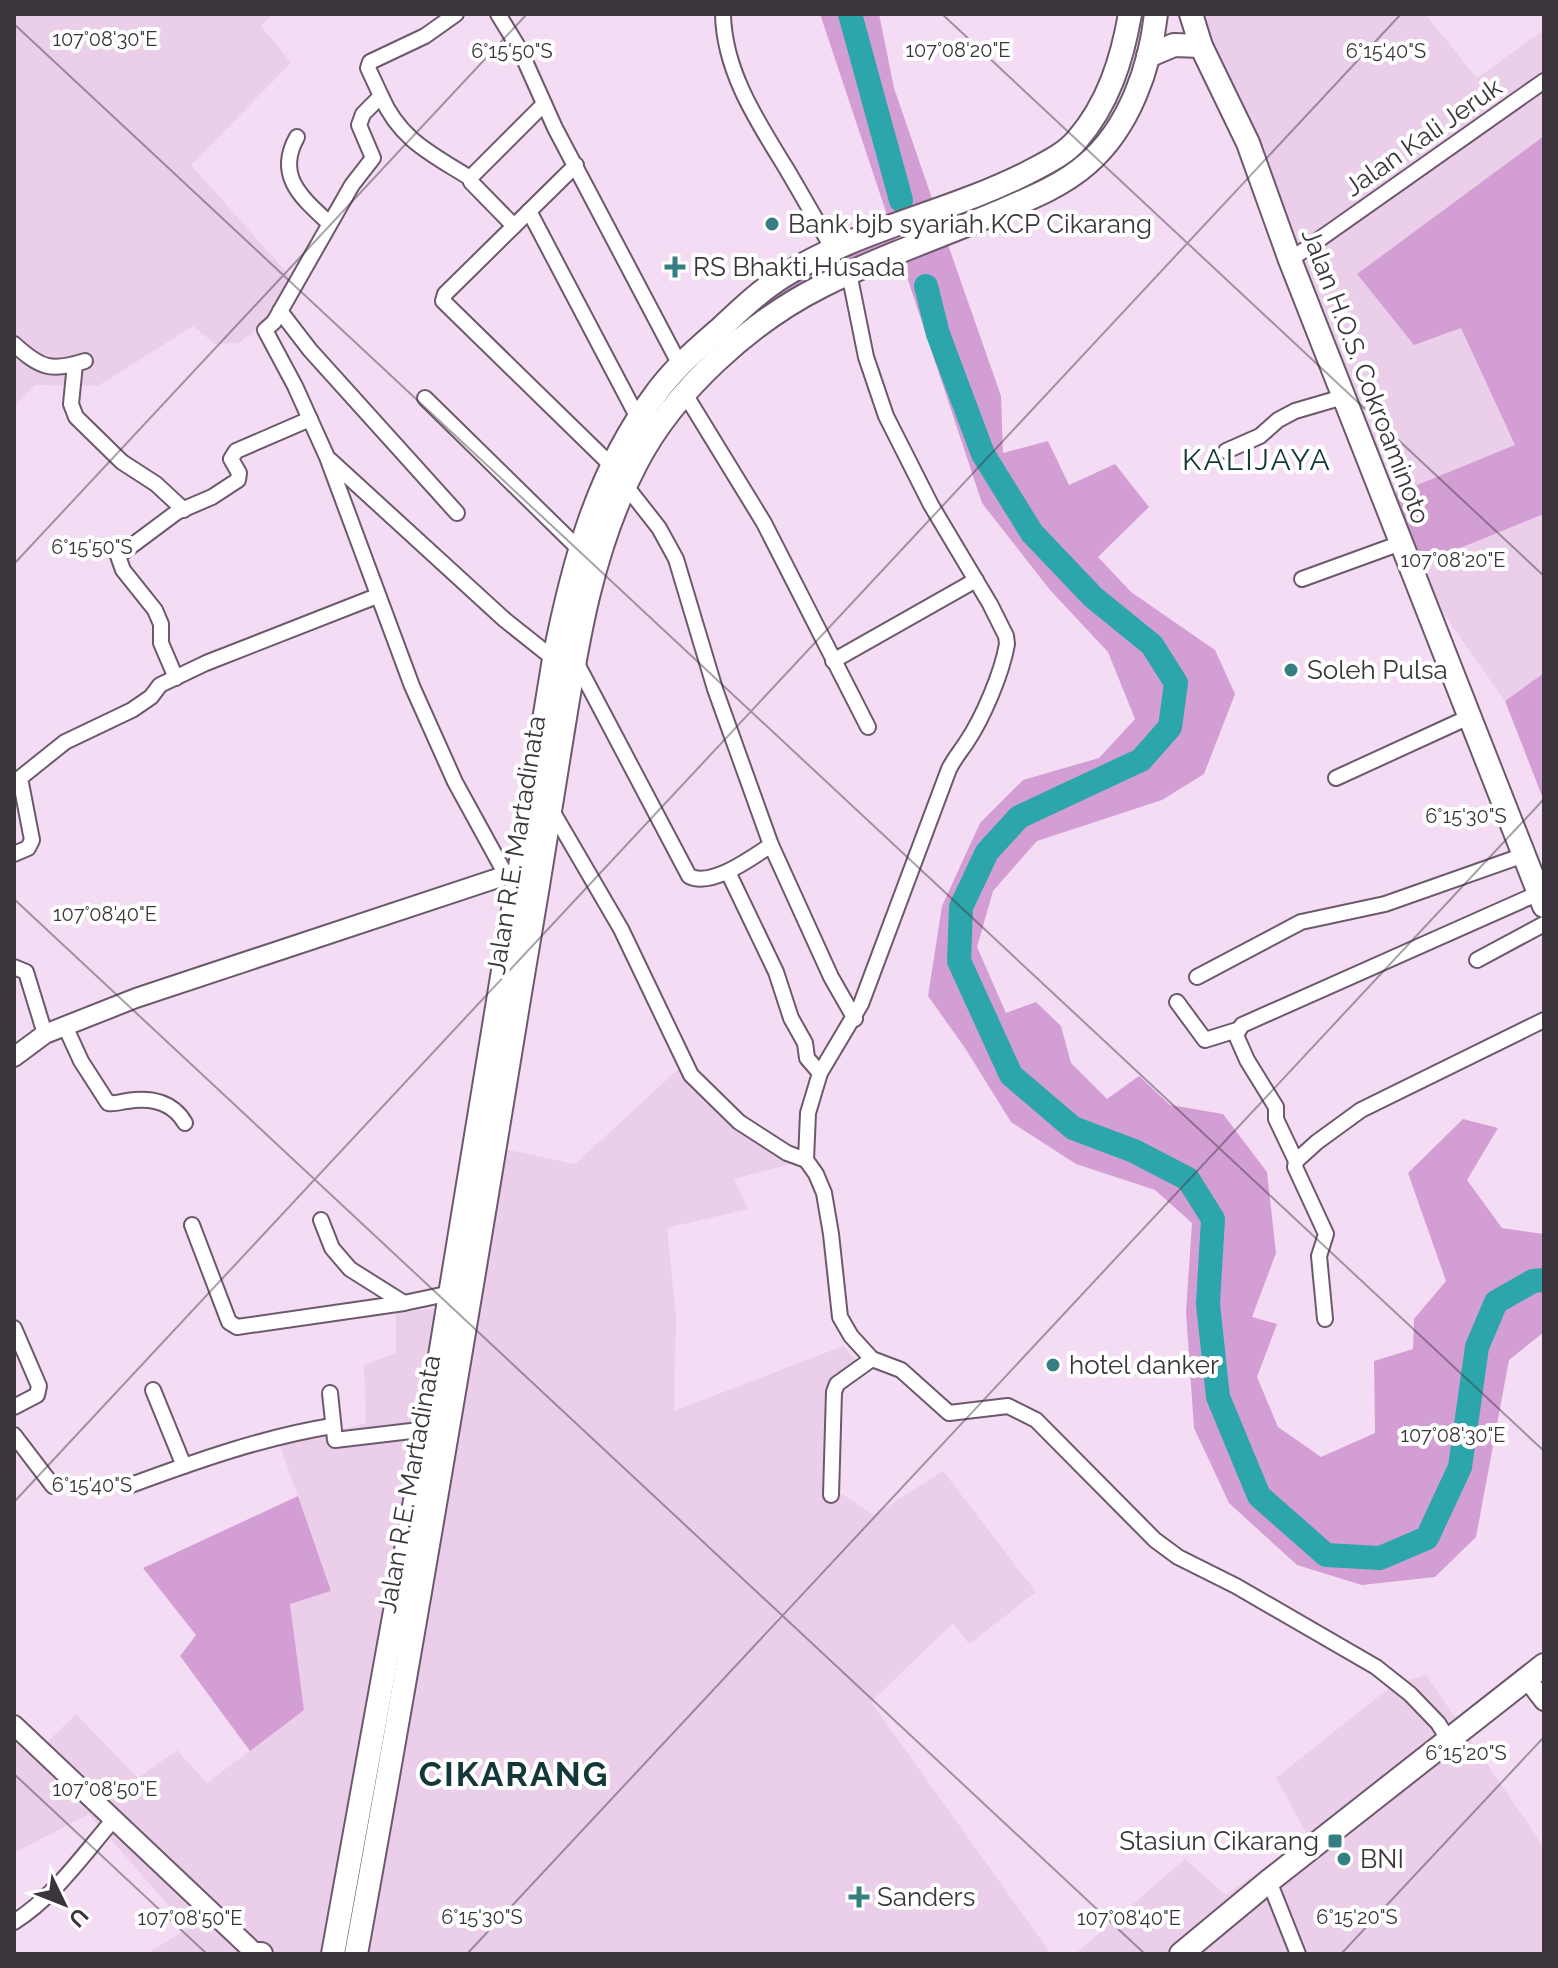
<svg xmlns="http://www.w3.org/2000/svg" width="1558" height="1968" font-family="Raleway,sans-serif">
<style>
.built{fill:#eaceea}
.green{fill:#d39ed4}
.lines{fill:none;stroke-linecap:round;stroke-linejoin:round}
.river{stroke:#2da6ab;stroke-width:24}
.minor-casing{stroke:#6d596d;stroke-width:18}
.major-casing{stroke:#6d596d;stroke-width:22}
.highway-casing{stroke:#6d596d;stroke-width:26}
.minor{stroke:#fff;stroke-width:14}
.major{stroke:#fff;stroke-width:18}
.highway{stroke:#fff;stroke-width:22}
.ticks{fill:none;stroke:#3c343d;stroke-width:2;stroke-opacity:0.45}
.poi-dot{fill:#357e81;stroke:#fff;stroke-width:3}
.labels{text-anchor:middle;stroke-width:8;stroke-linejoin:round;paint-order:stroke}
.street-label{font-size:26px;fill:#3c343d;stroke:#fff}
.poi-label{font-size:26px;fill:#3c343d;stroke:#fff;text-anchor:start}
.quarter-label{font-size:30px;letter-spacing:2px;fill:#143739;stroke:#fff}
.district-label{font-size:34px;font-weight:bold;letter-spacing:2px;fill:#143739;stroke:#fff}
.ticks-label{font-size:20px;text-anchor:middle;fill:#3c343d;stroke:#fff;stroke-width:8;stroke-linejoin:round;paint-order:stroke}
</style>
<rect width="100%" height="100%" fill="#f4ddf4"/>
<g class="built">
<path d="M14,14h258l-11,12 30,37 -100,102 99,111 -25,48 -27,19 -23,1 -22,-18 -95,60 -63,-1 -21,21z"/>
<path d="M1191,14h234l52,64 67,-48v106l-187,138 104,53 55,118 -133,54z"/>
<path d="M1544,514v159l-39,28 -94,-133z"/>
<path d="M685,1063l21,29 100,68 -72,19 14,30 -81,19 9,90 -2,93 169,-65 22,24 -29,28 -8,87 46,30 69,-44 93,121 -67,52 -16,-21 -82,79 180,252h-904l41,-26 -99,-114 -75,39v-140l33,29 29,-28 62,64 39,-28 30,33 97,-73 -14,-106 41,-13 -51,-145 86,-23 -2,-58 32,-12v-40l71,-8 28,-158 80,17z"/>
<path d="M1426,1675l118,172v107h-469l110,-95 41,36 82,-59 -32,-58 118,-94z"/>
</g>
<g class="green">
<path d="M820,14h59l15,74 42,122 -45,17 8,25 46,-16 56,160 2,57 45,-12 21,44 46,-21 34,43 -51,50 33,35 84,58 20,44 -31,80 -42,26 -125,41 -44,50 -16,56 29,66 30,-11 25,24 10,37 36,36 32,-23 31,29 53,9 44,58 9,81 -24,64 25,7 -20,53 21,50 43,30 54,-24 -1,-72 39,-12 1,-30 32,-38 -38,-108 55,-54 35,9 -31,52 35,48 42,6v98l-35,28 -33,177 -41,40 -73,8 -65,-20 -68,-62 -35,-75 -8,-116 6,-89 -37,-33 -79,-26 -65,-42 -46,-74 -37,-52 14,-90 38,-83 43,-43 76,-22 36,-39 -27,-67 -58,-62 -68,-87 -83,-250 -119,56 -123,119 -19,-10 113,-118 140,-73z"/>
<path d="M1544,136v378l-133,54 -28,-69 132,-54 -54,-117 -47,17 -57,-71z"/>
<path d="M1544,673v128l-39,-100z"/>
<path d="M298,1496l33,95 -41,13 14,106 -54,41 -70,-95 16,-21 -53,-67z"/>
</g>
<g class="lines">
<g class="river">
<path d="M850,14l51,186"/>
<path d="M926,286l12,48 45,120 49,79 61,64 59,48 24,38 -6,44 -29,33 -122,57 -32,35 -26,55 -2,54 52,114 62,53 61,23 54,28 25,40 -5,85 10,93 41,99 67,59 54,3 47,-20 33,-71 17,-120 19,-45 37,-21 11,-1"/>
</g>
<defs>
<g id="minor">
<path d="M456,14l-31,22 -55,26 -2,6 13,28 -18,18 -4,11 14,33 -21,27 -78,137 -9,8 30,56 32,71 85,229 43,96 51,93"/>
<path d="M498,14l22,36 35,78 125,237"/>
<path d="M723,14c1,57 34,107 63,154 16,27 31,54 47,81"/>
<path d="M381,96c19,44 51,58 89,82"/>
<path d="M297,137c-22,39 5,61 32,86"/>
<path d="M576,165l-131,129 -2,7 169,165"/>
<path d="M529,211l109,207"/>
<path d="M514,226l-43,-44 -1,-4 74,-74"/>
<path d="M1290,260l254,-179"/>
<path d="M280,311l30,39 147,163"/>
<path d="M14,344c26,24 37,28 71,17"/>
<path d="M75,364l-4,40 5,13 46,45 34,22 28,26"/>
<path d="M685,394l79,129 104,204"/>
<path d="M425,398l154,151"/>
<path d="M1226,451l34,-15 18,-16 17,-9 48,-14"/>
<path d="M330,460l175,160 49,39"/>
<path d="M626,486l33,42 17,31 39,130 56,156 60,132 24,42"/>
<path d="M1302,579l99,-36"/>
<path d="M575,660l114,216c22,12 64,-19 82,-31"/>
<path d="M833,661l143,-81"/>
<path d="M176,678l-15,-35v-19l-6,-14 -32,-40 -5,-14 59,-44 35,-15 26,-17 1,-7 -8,-14 5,-8 74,-32"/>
<path d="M1336,778l133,-61"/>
<path d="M551,809l70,120 70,146 48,47 48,31 19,7 10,14 8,19 7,41 9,83 11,19 21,23 29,11 48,43 59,-7 28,14 119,120 23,17 58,29 140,81 34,27 28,29 10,16"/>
<path d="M14,854l14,-6 4,-8 -12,-62 45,-36 67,-32 19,-13 9,-12 46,-22 171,-67"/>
<path d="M728,872l48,100 15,46 14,25 2,15 13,15"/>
<path d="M1477,960l67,-36"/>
<path d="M14,967l12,5 19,62"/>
<path d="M1197,977l104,-55 84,-18 139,-49"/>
<path d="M1177,1002l28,38 32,-10"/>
<path d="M65,1026l16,35 27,42c7,1 12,-1 19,-2 24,-4 46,1 58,22"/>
<path d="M806,1160l2,-47 12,-40 41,-69 88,-235c5,-10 11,-17 17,-26 17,-25 36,-70 41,-99l-1,-8 -16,-32 -59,-99 -45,-89 -20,-59 -17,-84"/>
<path d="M1296,1161l-20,-42v-12l-29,-47 -11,-25 6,-10 297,-132"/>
<path d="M321,1220l11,28 18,21 54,34"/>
<path d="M192,1225l37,97 8,5 167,-24 47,-10"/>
<path d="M1325,1319l-6,-63 7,-22 -31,-67 1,-6 21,-19 44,-32 183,-90"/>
<path d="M14,1328l25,58 -2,9 -23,12"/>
<path d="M153,1390l31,76"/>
<path d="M330,1393l5,47 93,-11"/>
<path d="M14,1435l39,51"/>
<path d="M131,1485c65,-24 133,-48 201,-59"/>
<path d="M831,1495l3,-103 3,-8 35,-25"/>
<path d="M1269,1881l29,73"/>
<path d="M14,1922c40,-25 69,-67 100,-103"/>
</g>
<g id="major">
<path d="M14,1057l31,-23 91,-36 383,-127"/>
<path d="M1527,1679l17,22"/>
<path d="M14,1725l242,229"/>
</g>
<g id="highway">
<path d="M1191,14l10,32 47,97 42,117 254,646"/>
<path d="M1148,56l26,-11 27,1"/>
<path d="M256,1954h5"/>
<path d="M333,1954l95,-525 126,-770c18,-92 43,-187 100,-263 19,-27 44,-48 68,-69 19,-18 38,-36 60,-50 75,-48 166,-64 245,-104 17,-9 37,-18 50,-33 31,-36 45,-80 53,-126"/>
<path d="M356,1954c58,-318 111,-636 163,-955 14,-81 27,-163 40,-244 16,-99 30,-203 78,-293 37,-71 113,-140 185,-176 57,-29 118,-49 176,-74 31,-13 64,-26 89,-48 42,-36 63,-96 69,-150"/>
<path d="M1181,1954l88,-73 275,-216"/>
</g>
</defs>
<use href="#minor" class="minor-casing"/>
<use href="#major" class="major-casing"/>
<use href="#highway" class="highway-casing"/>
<use href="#minor" class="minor"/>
<use href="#major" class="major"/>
<use href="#highway" class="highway"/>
</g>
<path class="ticks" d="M942,14l602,562M14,24l1530,1427M14,564l513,-550M14,899l1131,1055M14,1502l1387,-1488M14,1774l193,180M467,1954l1077,-1155M1341,1954l203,-217"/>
<g class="poi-dot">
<circle cx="772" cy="224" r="8"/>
<path d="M671 255h8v8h8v8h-8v8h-8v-8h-8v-8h8z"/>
<circle cx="1291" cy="670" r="8"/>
<circle cx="1053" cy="1365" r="8"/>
<rect x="1327" y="1833" width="16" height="16" rx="4"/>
<circle cx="1344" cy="1859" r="8"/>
<path d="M855 1885h8v8h8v8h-8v8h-8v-8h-8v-8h8z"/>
</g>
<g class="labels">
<g class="street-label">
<text transform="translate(1423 137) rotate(-35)" y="9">Jalan Kali Jeruk</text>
<text transform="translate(1366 376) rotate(69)" y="9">Jalan H.O.S. Cokroaminoto</text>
<text transform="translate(516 845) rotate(-81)" y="9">Jalan R.E. Martadinata</text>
<text transform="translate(409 1484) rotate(-80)" y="9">Jalan R.E. Martadinata</text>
</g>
<g class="poi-label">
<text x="788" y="233">Bank bjb syariah KCP Cikarang</text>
<text x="693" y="276">RS Bhakti Husada</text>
<text x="1307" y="679">Soleh Pulsa</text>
<text x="1069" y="1374">hotel danker</text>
<text x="1319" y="1850" text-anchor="end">Stasiun Cikarang</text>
<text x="1360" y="1868">BNI</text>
<text x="877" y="1906">Sanders</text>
</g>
<g class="quarter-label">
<text x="1257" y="470">KALIJAYA</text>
</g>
<g class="district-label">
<text x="514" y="1786">CIKARANG</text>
</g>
</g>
<g class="ticks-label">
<text x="105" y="46">107°08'30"E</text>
<text x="958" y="57">107°08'20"E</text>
<text x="1386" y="58">6°15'40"S</text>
<text x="512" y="58">6°15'50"S</text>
<text x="92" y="554">6°15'50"S</text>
<text x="1453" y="567">107°08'20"E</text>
<text x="1466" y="823">6°15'30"S</text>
<text x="105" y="921">107°08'40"E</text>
<text x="1453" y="1442">107°08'30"E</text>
<text x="92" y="1492">6°15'40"S</text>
<text x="1466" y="1760">6°15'20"S</text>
<text x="105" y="1796">107°08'50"E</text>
<text x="482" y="1924">6°15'30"S</text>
<text x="1357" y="1924">6°15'20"S</text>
<text x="190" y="1925">107°08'50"E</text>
<text x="1129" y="1925">107°08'40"E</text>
</g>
<rect width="1558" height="1968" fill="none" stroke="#3c343d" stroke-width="32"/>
<g transform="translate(64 1904) rotate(133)" stroke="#ffffff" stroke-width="6" paint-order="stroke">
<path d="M0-6L14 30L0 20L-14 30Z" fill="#3c343d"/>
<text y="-12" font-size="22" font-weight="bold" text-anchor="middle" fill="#3c343d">U</text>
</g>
</svg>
